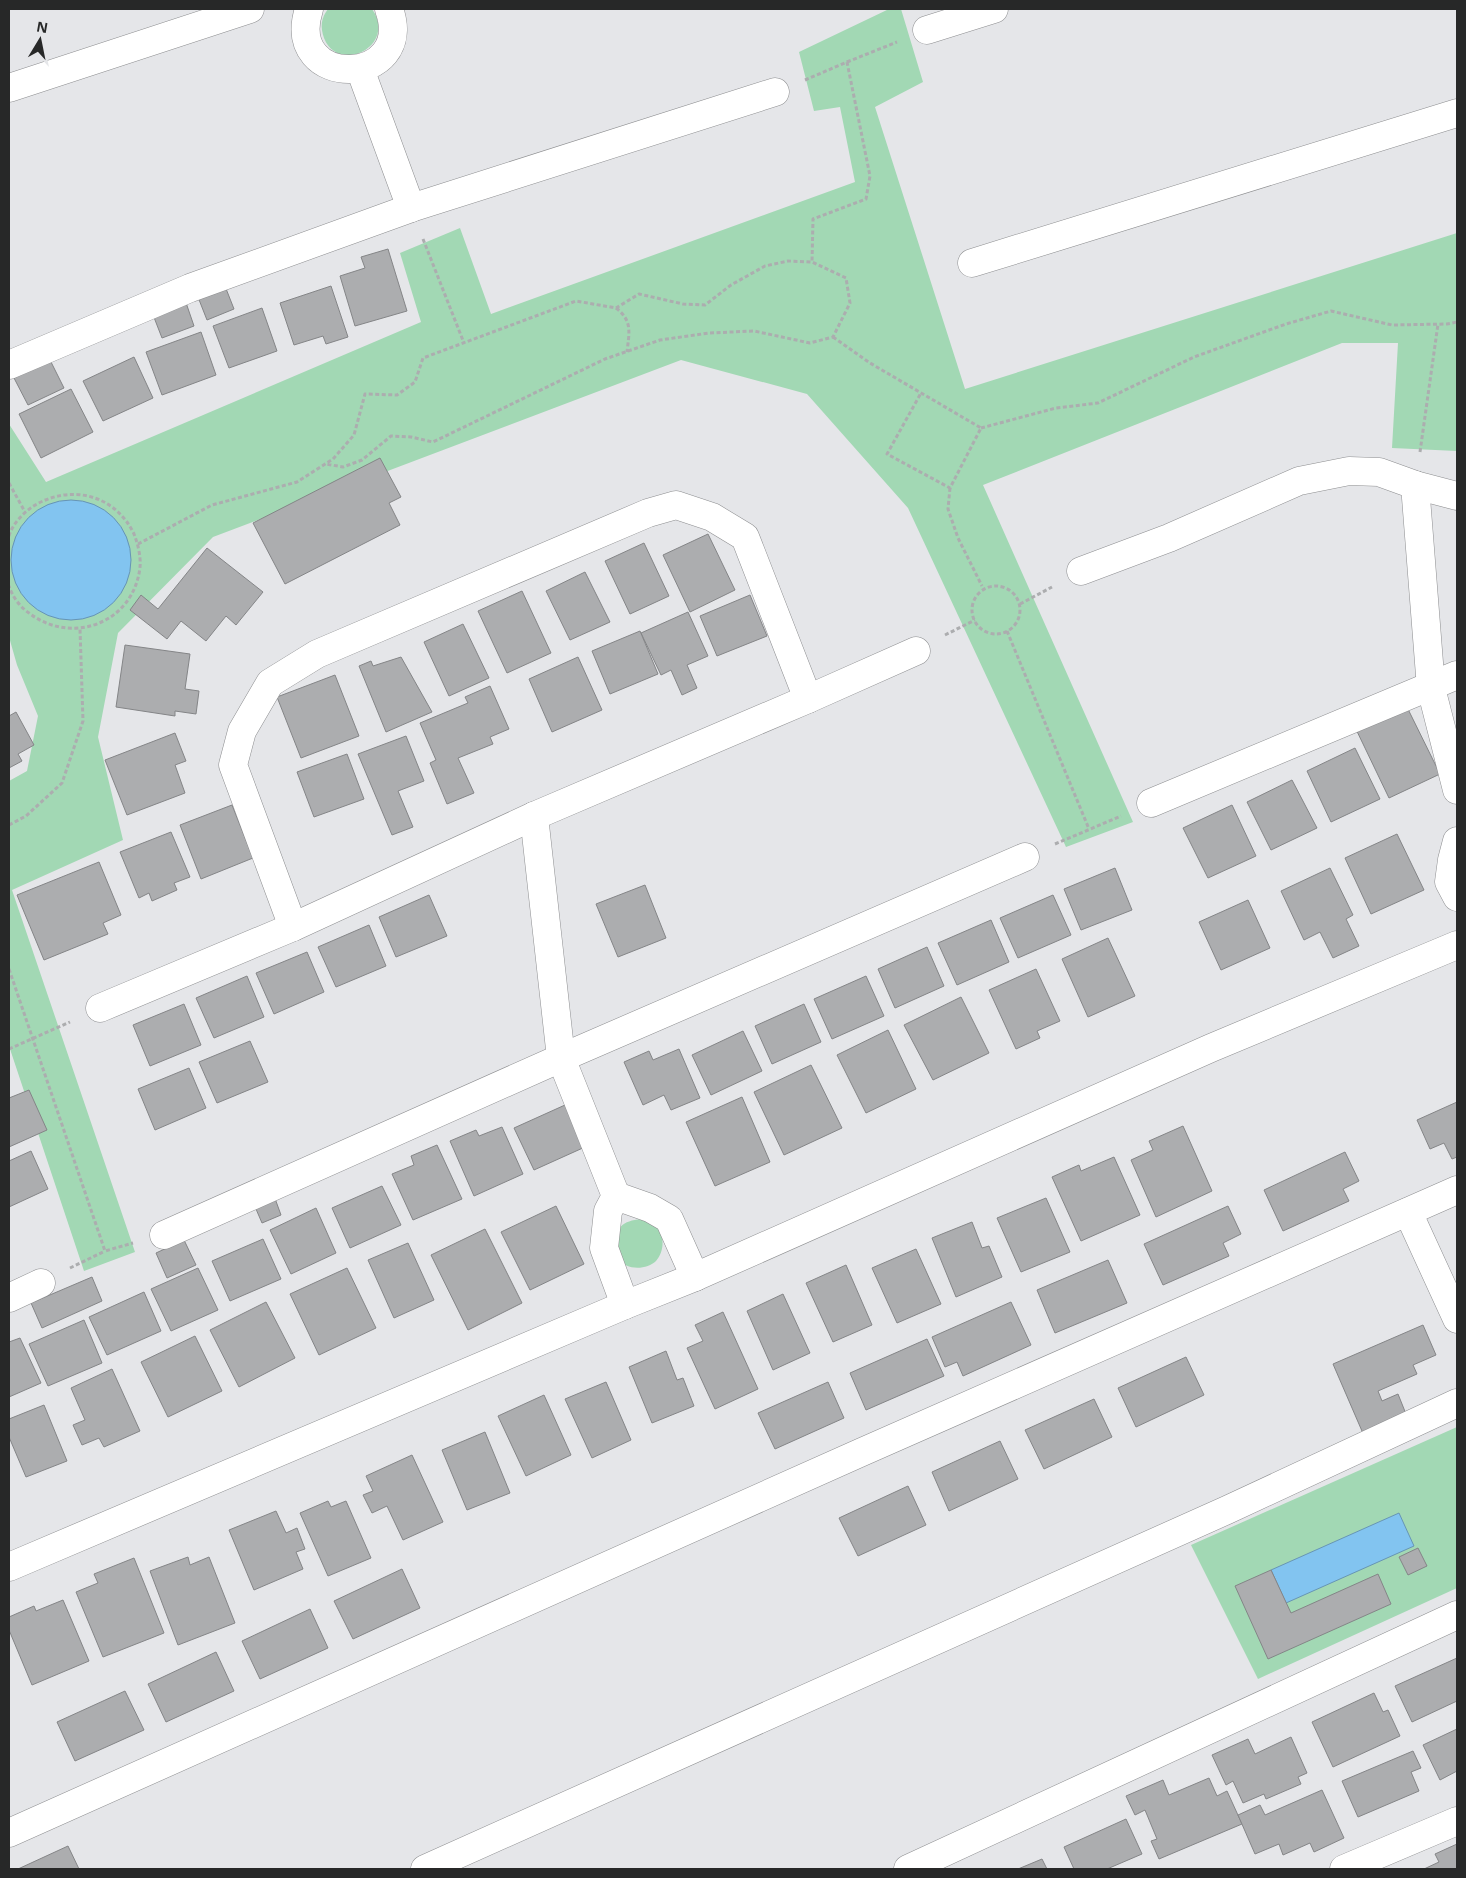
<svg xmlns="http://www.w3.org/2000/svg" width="1466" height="1878" font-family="'Open Sans',sans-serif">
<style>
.green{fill:#a2d8b4}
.water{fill:#82c4f0;stroke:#6795b4}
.building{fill:#acadaf;stroke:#848587}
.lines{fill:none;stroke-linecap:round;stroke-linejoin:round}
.street-casing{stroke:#8d8e90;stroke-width:29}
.path{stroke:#acadaf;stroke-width:3;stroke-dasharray:4 2.5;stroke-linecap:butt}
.street{stroke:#fff;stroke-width:28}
</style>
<rect width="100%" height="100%" fill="#e5e6e9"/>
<g class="green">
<path d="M328,9h44c26,37 -34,66 -48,29 -4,-11 -3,-20 4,-29z"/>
<path d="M889,9h12l22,73 -48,25 90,282 492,-156v218l-65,-3 6,-105h-56l-359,142 150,337 -67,25 -158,-339 -101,-114 -126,-34 -468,177 -95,96 -20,104 25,103 -111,50 123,362 -51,19 -75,-225v-265l18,-10 11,-55 -21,-51 -8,-28v-213l37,58 375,-160 -21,-69 60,-25 31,86 364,-132 -15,-75 -26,4 -15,-59z"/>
<path d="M641,1219c4,2 10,4 14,6 10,9 10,26 1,36 -9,9 -31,10 -37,-3 -2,-4 -2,-9 -2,-12 -3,-19 6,-25 24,-27z"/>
<path d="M1457,1427v161l-199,91 -67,-134z"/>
</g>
<g class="water">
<circle cx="71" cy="560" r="60"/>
<path d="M1399,1513l15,33 -128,57 -15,-33z"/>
</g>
<g class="building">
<path d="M388,249l19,62 -52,15 -15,-50 25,-8 -4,-11z"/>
<path d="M223,281l11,28 -27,11 -11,-28z"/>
<path d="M331,286l17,51 -22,7 -3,-8 -29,9 -14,-42z"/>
<path d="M183,294l11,32 -32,12 -12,-31z"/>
<path d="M262,308l15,43 -48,17 -16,-42z"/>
<path d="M201,332l15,43 -54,20 -16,-43z"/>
<path d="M134,357l19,41 -50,23 -20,-40z"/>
<path d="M50,360l14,28 -36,17 -14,-27z"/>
<path d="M71,389l22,43 -52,26 -22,-44z"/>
<path d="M380,458l21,39 -12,6 11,22 -115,59 -32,-61z"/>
<path d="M708,534l27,56 -45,22 -27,-57z"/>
<path d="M644,543l25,53 -39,18 -25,-53z"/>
<path d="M207,548l56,44 -27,33 -10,-9 -20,25 -25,-20 -14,18 -37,-29 11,-15 17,14z"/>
<path d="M585,572l25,50 -40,18 -24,-49z"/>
<path d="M522,591l29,62 -44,20 -29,-62z"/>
<path d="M750,595l17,41 -50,20 -17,-40z"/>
<path d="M688,612l20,44 -21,9 10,23 -15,7 -11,-25 -10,5 -20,-42z"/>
<path d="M463,624l26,54 -40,18 -25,-54z"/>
<path d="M640,631l18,43 -48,20 -18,-43z"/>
<path d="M125,645l65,9 -5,35 14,2 -3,23 -21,-3v5l-59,-9z"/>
<path d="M401,657l31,55 -46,20 -27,-66 12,-5 2,5z"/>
<path d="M578,657l24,53 -50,22 -23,-53z"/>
<path d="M335,675l24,61 -58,22 -24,-61z"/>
<path d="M490,686l19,43 -19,8 3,7 -35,14 16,35 -27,11 -17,-41 6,-3 -16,-37 48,-20 -3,-6z"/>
<path d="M1403,699l37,75 -51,24 -36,-75z"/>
<path d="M16,712l18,33 -16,9 4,7 -13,7v-52z"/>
<path d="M175,733l11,28 -11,4 10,28 -58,22 -22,-55z"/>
<path d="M406,736l18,45 -26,10 15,36 -21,8 -34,-81z"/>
<path d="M1355,748l25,51 -49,23 -24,-51z"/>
<path d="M347,754l17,45 -50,18 -17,-45z"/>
<path d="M1292,780l25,48 -46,22 -24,-48z"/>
<path d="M232,805l21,53 -52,21 -21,-54z"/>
<path d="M1232,805l24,51 -48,22 -25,-50z"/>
<path d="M171,832l19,45 -16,6 3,7 -25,11 -3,-8 -10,5 -19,-46z"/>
<path d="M1397,834l27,56 -53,24 -26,-56z"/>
<path d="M99,862l22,53 -18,8 5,11 -64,26 -27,-65z"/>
<path d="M1115,868l17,42 -51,20 -17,-41z"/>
<path d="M1330,868l23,47 -7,4 13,27 -26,12 -13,-26 -16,8 -23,-49z"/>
<path d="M645,885l21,53 -48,19 -22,-53z"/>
<path d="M429,895l18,41 -51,21 -17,-40z"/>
<path d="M1053,895l18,40 -53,23 -18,-40z"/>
<path d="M1248,900l22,48 -49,22 -22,-48z"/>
<path d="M991,920l18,42 -52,23 -19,-42z"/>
<path d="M369,925l17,41 -50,21 -18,-40z"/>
<path d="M1108,938l27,58 -47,21 -26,-58z"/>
<path d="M927,947l17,39 -49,22 -17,-39z"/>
<path d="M307,952l17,40 -50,22 -18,-41z"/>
<path d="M1036,969l24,52 -23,10 3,7 -24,11 -27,-59z"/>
<path d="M247,976l17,41 -50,21 -18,-40z"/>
<path d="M866,976l18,40 -52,23 -18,-40z"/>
<path d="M961,997l28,56 -56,27 -29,-55z"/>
<path d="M184,1004l17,41 -51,21 -17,-41z"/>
<path d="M804,1004l17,38 -49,22 -17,-38z"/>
<path d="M888,1030l28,59 -50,24 -29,-58z"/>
<path d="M743,1031l19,40 -51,24 -19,-40z"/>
<path d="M250,1041l18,41 -51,21 -18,-41z"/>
<path d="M679,1049l21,49 -29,12 -7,-15 -21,10 -19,-43 25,-11 4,9z"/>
<path d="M811,1065l31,63 -58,27 -30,-63z"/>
<path d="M189,1068l17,40 -51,22 -17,-41z"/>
<path d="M29,1090l18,40 -38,17v-49z"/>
<path d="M742,1097l28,65 -55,24 -29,-64z"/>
<path d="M1457,1102v55l-5,2 -8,-16 -14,6 -13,-29z"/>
<path d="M565,1105l20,42 -51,23 -20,-42z"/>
<path d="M1183,1126l29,65 -56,26 -25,-57 22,-10 -4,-9z"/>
<path d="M502,1127l21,47 -49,22 -24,-55 26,-11 3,6z"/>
<path d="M437,1145l25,54 -49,21 -21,-46 22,-9 -3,-9z"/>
<path d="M31,1151l17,38 -39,18v-46z"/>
<path d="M1345,1152l14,29 -16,8 6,12 -66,30 -19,-41z"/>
<path d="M1114,1157l26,58 -59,26 -29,-64 27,-12 2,6z"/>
<path d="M382,1186l19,39 -51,23 -18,-40z"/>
<path d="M273,1193l8,22 -19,8 -9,-21z"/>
<path d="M1046,1198l24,54 -49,20 -24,-54z"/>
<path d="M556,1206l28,58 -54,26 -29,-58z"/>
<path d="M1228,1206l13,28 -18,9 6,13 -66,29 -19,-41z"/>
<path d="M316,1208l20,45 -45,21 -21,-44z"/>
<path d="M972,1222l10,26 7,-2 13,31 -46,20 -24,-59z"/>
<path d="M485,1229l37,74 -54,27 -37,-75z"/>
<path d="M263,1239l18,40 -51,22 -18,-40z"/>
<path d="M184,1240l12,25 -29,13 -11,-25z"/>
<path d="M408,1243l26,57 -40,18 -26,-58z"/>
<path d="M916,1249l25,55 -44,19 -25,-55z"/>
<path d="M1108,1260l19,43 -72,30 -18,-43z"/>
<path d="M846,1265l26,60 -39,17 -27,-59z"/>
<path d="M198,1268l20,42 -47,21 -20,-42z"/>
<path d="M347,1268l29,60 -57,27 -29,-61z"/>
<path d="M92,1277l10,24 -60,27 -11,-25z"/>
<path d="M144,1292l17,39 -54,24 -18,-38z"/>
<path d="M783,1294l27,59 -37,17 -26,-59z"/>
<path d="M266,1302l29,56 -56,29 -29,-57z"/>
<path d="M1011,1302l20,43 -68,31 -6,-14 -12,5 -13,-30z"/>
<path d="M723,1312l35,77 -43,20 -28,-61 16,-7 -8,-16z"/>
<path d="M84,1320l18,43 -54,23 -19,-42z"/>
<path d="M1423,1325l13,30 -23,10 4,9 -39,17 4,10 16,-7 10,25 -43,19 -32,-74z"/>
<path d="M195,1336l27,55 -54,26 -27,-55z"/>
<path d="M20,1338l21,45 -32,14v-55z"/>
<path d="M927,1339l17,37 -78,34 -16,-37z"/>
<path d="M666,1351l11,29 6,-2 11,28 -42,17 -23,-56z"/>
<path d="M1186,1357l18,38 -68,32 -18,-39z"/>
<path d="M112,1369l28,62 -36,16 -5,-9 -17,7 -9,-20 12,-5 -14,-32z"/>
<path d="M606,1382l25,58 -39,18 -27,-59z"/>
<path d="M828,1382l16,36 -69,31 -17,-36z"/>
<path d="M544,1395l27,60 -45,21 -28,-60z"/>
<path d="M1094,1399l18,38 -68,32 -19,-39z"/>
<path d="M44,1405l23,56 -41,16 -17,-40v-18z"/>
<path d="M485,1432l25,61 -43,17 -25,-60z"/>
<path d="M1000,1441l18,38 -69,32 -17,-39z"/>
<path d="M412,1455l31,67 -40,18 -16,-34 -15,7 -9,-18 10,-4 -7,-15z"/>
<path d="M908,1486l18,39 -68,31 -19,-38z"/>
<path d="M328,1501l3,6 15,-6 25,57 -43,18 -28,-63z"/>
<path d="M276,1511l10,22 11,-5 8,21 -9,3 7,17 -49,21 -25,-60z"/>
<path d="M1418,1548l9,18 -19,9 -9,-18z"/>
<path d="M188,1557l2,8 19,-8 26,66 -57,22 -28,-74z"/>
<path d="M134,1558l30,75 -61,24 -27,-65 22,-9 -4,-9z"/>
<path d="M402,1569l18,39 -67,31 -19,-38z"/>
<path d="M1271,1570l20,43 87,-39 13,30 -123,55 -33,-73z"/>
<path d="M63,1600l26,61 -57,24 -23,-55v-13l25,-11 2,5z"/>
<path d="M310,1609l18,39 -68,31 -18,-38z"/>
<path d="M216,1652l18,39 -68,31 -18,-38z"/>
<path d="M1457,1658v43l-45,21 -17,-36z"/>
<path d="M125,1691l19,39 -69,31 -18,-39z"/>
<path d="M1374,1693l9,19 5,-2 12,26 -67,31 -21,-45z"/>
<path d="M1457,1729v42l-17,9 -17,-35z"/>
<path d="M1291,1737l16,36 -9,4 3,7 -35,15 -2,-5 -21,9 -10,-22 -7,4 -14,-30 36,-16 7,15z"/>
<path d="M1413,1751l8,17 -10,4 8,19 -61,26 -16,-36z"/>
<path d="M1209,1778l8,18 10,-5 15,33 -83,35 -8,-18 6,-2 -12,-29 -10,5 -9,-19 37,-16 6,15z"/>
<path d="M1322,1790l22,48 -30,14 -4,-9 -27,12 -4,-11 -24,10 -17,-39 22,-10 5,10z"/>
<path d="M1126,1819l16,35 -35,15h-33l-10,-22z"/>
<path d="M1457,1844v25h-33l15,-7 -4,-8z"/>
<path d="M68,1846l11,23h-61z"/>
<path d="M1042,1859l5,10h-29z"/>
</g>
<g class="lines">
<defs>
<g id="street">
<path d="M309,9c-26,82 108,78 80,0"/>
<path d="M927,30l67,-21"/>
<path d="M360,69l51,139"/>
<path d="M9,88l241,-79"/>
<path d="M972,263l485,-150"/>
<path d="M9,365l181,-77 221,-80 364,-116"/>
<path d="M1415,485l42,11"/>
<path d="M1081,571l88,-33 130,-57 50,-10 30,1 36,13 16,203 26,102"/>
<path d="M1151,803l306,-128"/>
<path d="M534,816l27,242 55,138 -8,15 -4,37 21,57"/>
<path d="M1457,841l-5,19 -3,22 8,15"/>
<path d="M293,927l-60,-162 9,-34 28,-48 47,-29 331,-141 28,-8 36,12 33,20 63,162"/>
<path d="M100,1008l193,-81 241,-111 274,-117 108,-48"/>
<path d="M616,1196l34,12 19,11 26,58"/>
<path d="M1408,1212l49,107"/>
<path d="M164,1235l397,-177 464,-201"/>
<path d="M9,1298l32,-15"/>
<path d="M9,1567l616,-262 70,-28 516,-229 246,-103"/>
<path d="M9,1833l853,-381 595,-262"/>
<path d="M425,1869l802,-359 230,-107"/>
<path d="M908,1869l549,-254"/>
<path d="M1344,1869l113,-48"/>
</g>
</defs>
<use href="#street" class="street-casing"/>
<g class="path">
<path d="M847,62l50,-20"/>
<path d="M805,80l42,-18 23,114 -4,23 -53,20 -1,43"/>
<path d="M423,239l41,104"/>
<path d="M616,308c17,13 13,25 11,44"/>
<path d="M833,337l37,26 111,65 -31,60 -63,-34 34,-61"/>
<path d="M981,428l75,-20 42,-5 96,-46 92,-33 45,-13 61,14 55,-1 10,-2"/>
<path d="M1420,452l18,-128"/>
<path d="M9,483l16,29"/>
<path d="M950,488l-2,21 10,29 24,48"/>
<path d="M9,536c3,-11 13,-22 23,-29 37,-24 83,-13 102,27 4,10 7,23 6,33 -6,56 -68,79 -111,46 -9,-6 -17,-17 -20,-27"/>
<path d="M138,544l74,-39 85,-23 36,-23 21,-24 11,-41 32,1 18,-13 8,-24 153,-57 40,7 23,-14 44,10 22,1 26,-20 34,-19 23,-5 24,1 34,16 4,25 -17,34 -23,6 -56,-12 -45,2 -49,7 -55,19 -172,83 -22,-5 -20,-1 -29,24 -19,7 -17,-3"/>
<circle cx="996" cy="610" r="24"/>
<path d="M1020,604l32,-17"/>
<path d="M1007,631l82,198"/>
<path d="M945,635l30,-15"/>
<path d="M9,825l17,-9 36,-33 21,-62 -3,-92"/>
<path d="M1055,844l66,-28"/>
<path d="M9,969l96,282 28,-8"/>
<path d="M9,1049l61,-27"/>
<path d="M70,1268l35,-17"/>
</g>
<use href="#street" class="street"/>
</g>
<rect width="1466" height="1878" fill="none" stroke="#272828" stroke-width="20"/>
<g transform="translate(40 40) rotate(10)" stroke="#e5e6e9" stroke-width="4" paint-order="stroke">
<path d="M0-4L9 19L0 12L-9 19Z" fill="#272828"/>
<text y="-8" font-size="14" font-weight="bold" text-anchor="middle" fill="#272828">N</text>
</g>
</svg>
